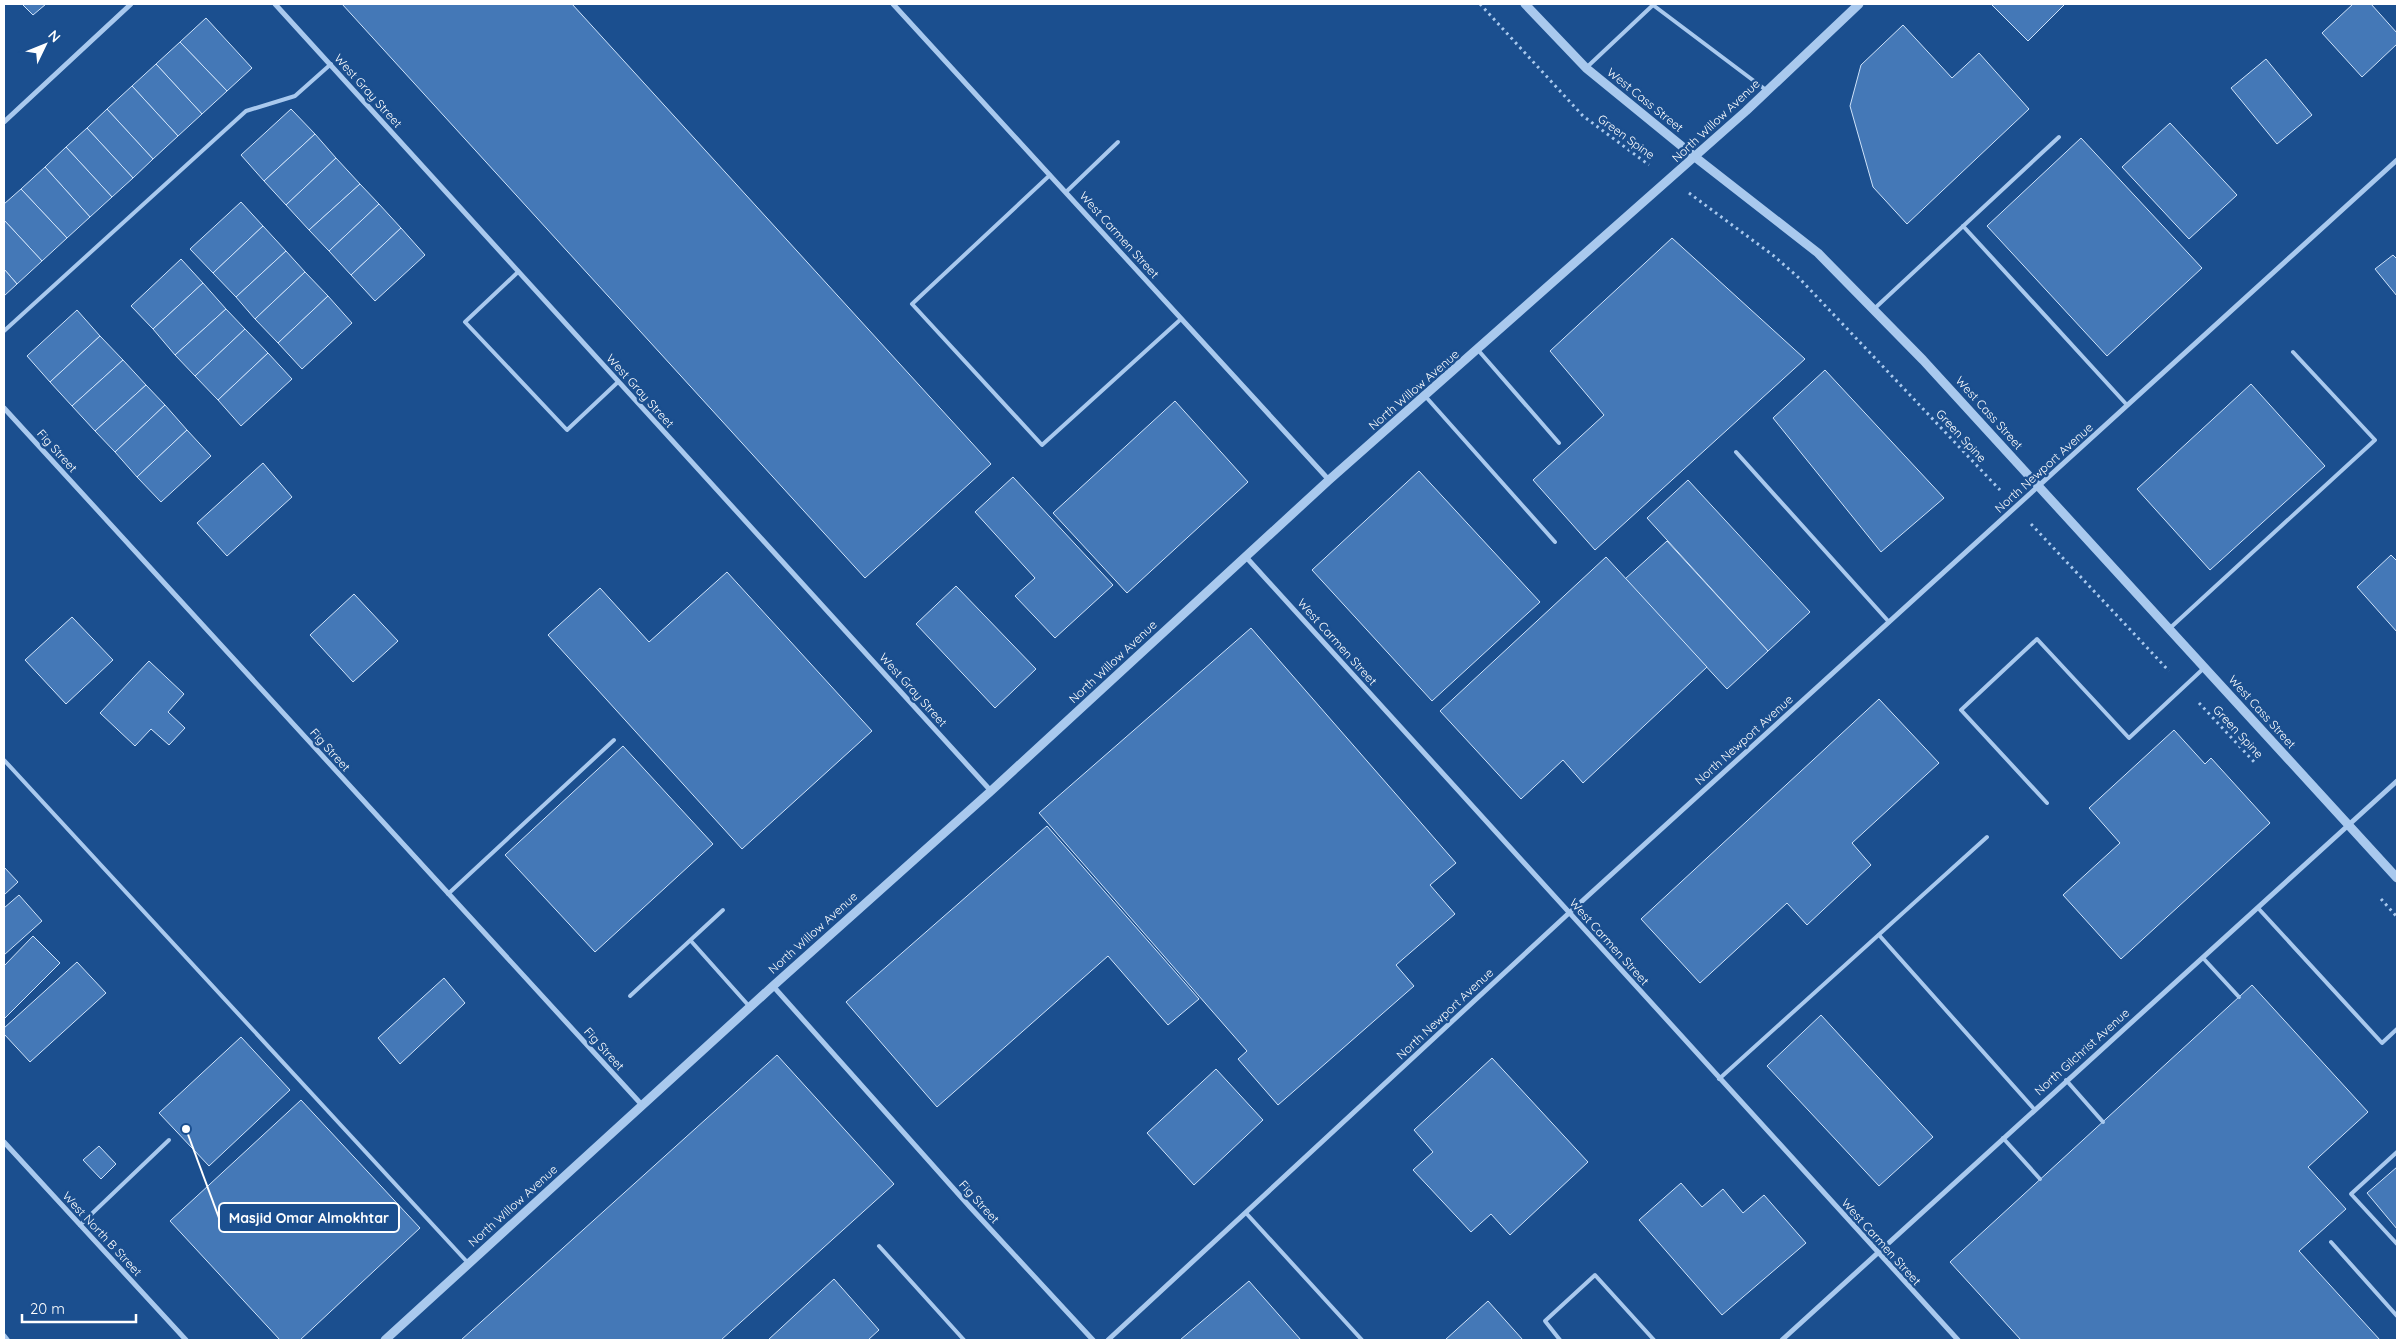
<svg xmlns="http://www.w3.org/2000/svg" width="2401" height="1344" font-family="Quicksand,sans-serif">
<style>
.building{fill:#4478b7;stroke:#cfe3fa}
.lines{fill:none;stroke-linecap:round;stroke-linejoin:round}
.path{stroke:#a9c9ee;stroke-width:3;stroke-dasharray:2.5 4;stroke-linecap:butt}
.service{stroke:#a9c9ee;stroke-width:4}
.minor{stroke:#a9c9ee;stroke-width:5}
.tertiary{stroke:#a9c9ee;stroke-width:9}
.labels{text-anchor:middle;stroke-width:5;stroke-linejoin:round;paint-order:stroke}
.street-label{font-size:12px;fill:#fff;stroke:#1b4f8f}
.leader{fill:none;stroke:#fff;stroke-width:2}
.callout-dot{fill:#fff;stroke:#1b4f8f;stroke-width:2}
.callout{fill:#1b4f8f;stroke:#fff;stroke-width:2}
.callout-label{font-size:14px;text-anchor:middle;font-weight:bold;fill:#fff}
</style>
<rect width="100%" height="100%" fill="#1b4f8f"/>
<g class="building">
<path d="M22,4h24l-13,11z"/>
<path d="M342,4h230l419,460 -126,114z"/>
<path d="M1991,4h74l-37,37z"/>
<path d="M2353,4h18l26,29v11l-35,33 -40,-44z"/>
<path d="M206,18l46,50 -25,23 -47,-49z"/>
<path d="M1903,25l49,53 27,-25 50,56 -122,115 -34,-37 -23,-81 11,-41z"/>
<path d="M180,42l47,49 -25,23 -46,-50z"/>
<path d="M2266,59l46,56 -35,29 -46,-56z"/>
<path d="M156,64l46,50 -24,22 -46,-50z"/>
<path d="M132,86l46,50 -25,23 -46,-50z"/>
<path d="M107,109l46,50 -20,19 -46,-50z"/>
<path d="M291,109l24,25 -51,47 -23,-26z"/>
<path d="M2170,123l67,72 -48,44 -67,-72z"/>
<path d="M87,128l46,50 -21,19 -46,-50z"/>
<path d="M315,134l21,24 -50,47 -22,-24z"/>
<path d="M2081,138l121,130 -95,88 -120,-130z"/>
<path d="M66,147l46,50 -22,20 -45,-50z"/>
<path d="M336,158l24,26 -51,46 -23,-25z"/>
<path d="M45,167l45,50 -23,21 -46,-49z"/>
<path d="M360,184l19,20 -50,47 -20,-21z"/>
<path d="M21,189l46,49 -25,23 -38,-41v-16z"/>
<path d="M241,202l22,24 -50,47 -23,-24z"/>
<path d="M379,204l22,24 -50,47 -22,-24z"/>
<path d="M4,220l38,41 -25,23 -13,-15z"/>
<path d="M263,226l23,25 -50,46 -23,-24z"/>
<path d="M401,228l24,27 -50,46 -24,-26z"/>
<path d="M1672,238l133,121 -210,191 -62,-70 71,-65 -54,-64z"/>
<path d="M286,251l19,21 -50,47 -19,-22z"/>
<path d="M2393,255l4,4v37l-22,-27z"/>
<path d="M181,259l22,24 -50,46 -22,-23z"/>
<path d="M4,269l13,15 -13,12z"/>
<path d="M305,272l23,24 -50,47 -23,-24z"/>
<path d="M203,283l23,26 -51,46 -22,-26z"/>
<path d="M328,296l24,27 -50,46 -24,-26z"/>
<path d="M226,309l19,20 -50,47 -20,-21z"/>
<path d="M77,310l23,26 -50,46 -23,-26z"/>
<path d="M245,329l23,24 -50,47 -23,-24z"/>
<path d="M100,336l23,24 -51,46 -22,-24z"/>
<path d="M268,353l24,26 -51,47 -23,-26z"/>
<path d="M123,360l23,25 -51,46 -23,-25z"/>
<path d="M1825,370l119,128 -63,54 -108,-134z"/>
<path d="M2251,384l74,82 -115,104 -73,-81z"/>
<path d="M146,385l19,20 -50,47 -20,-21z"/>
<path d="M1175,401l73,81 -121,111 -74,-80z"/>
<path d="M165,405l22,25 -50,47 -22,-25z"/>
<path d="M187,430l24,26 -50,46 -24,-25z"/>
<path d="M263,463l29,34 -65,59 -30,-33z"/>
<path d="M1419,471l121,131 -108,99 -120,-131z"/>
<path d="M1013,477l100,108 -58,53 -40,-42 20,-18 -60,-66z"/>
<path d="M1688,480l122,132 -42,39 -121,-133z"/>
<path d="M1667,541l101,110 -41,38 -102,-110z"/>
<path d="M2391,555l6,6v71l-40,-45z"/>
<path d="M1606,557l101,110 -124,116 -20,-23 -42,39 -81,-88z"/>
<path d="M727,572l145,159 -130,118 -194,-214 52,-47 49,54z"/>
<path d="M956,586l80,83 -41,39 -79,-84z"/>
<path d="M354,594l44,47 -45,41 -43,-47z"/>
<path d="M72,617l41,43 -47,44 -41,-44z"/>
<path d="M1251,628l205,235 -26,22 25,29 -59,51 18,21 -136,119 -40,-46 9,-8 -208,-238z"/>
<path d="M149,661l35,33 -16,18 17,16 -16,17 -18,-16 -16,17 -35,-33z"/>
<path d="M1879,699l60,64 -87,80 19,22 -64,60 -20,-22 -87,80 -59,-64z"/>
<path d="M2174,730l31,34 6,-6 59,65 -149,136 -58,-64 57,-52 -31,-35z"/>
<path d="M623,746l90,98 -118,108 -90,-97z"/>
<path d="M1047,826l152,173 -31,26 -60,-69 -171,151 -91,-105z"/>
<path d="M4,867l14,15 -14,13z"/>
<path d="M19,895l23,26 -38,34v-47z"/>
<path d="M33,936l27,27 -56,56v-53z"/>
<path d="M77,962l29,31 -76,69 -26,-28v-6z"/>
<path d="M444,978l21,25 -65,61 -22,-26z"/>
<path d="M2252,985l116,127 -60,55 38,42 -47,42 81,89h-359l-71,-78z"/>
<path d="M1821,1015l112,122 -54,49 -112,-120z"/>
<path d="M241,1037l49,53 -81,76 -50,-53z"/>
<path d="M777,1055l117,129 -173,156h-260z"/>
<path d="M1492,1058l96,104 -78,73 -19,-21 -20,18 -58,-62 20,-18 -19,-22z"/>
<path d="M1216,1069l47,51 -69,65 -47,-52z"/>
<path d="M301,1100l119,128 -120,112h-20l-110,-119z"/>
<path d="M99,1146l17,18 -15,15 -18,-19z"/>
<path d="M2397,1167v62l-30,-36z"/>
<path d="M1681,1183l21,24 21,-18 20,24 21,-18 42,48 -84,72 -83,-95z"/>
<path d="M834,1279l45,51 -11,10h-100z"/>
<path d="M1249,1281l52,59h-121z"/>
<path d="M1488,1301l35,39h-78z"/>
</g>
<g class="lines">
<g class="path">
<path d="M1480,4l103,112 66,49"/>
<path d="M1689,193l85,63 25,22 201,212"/>
<path d="M2031,524l138,147"/>
<path d="M2199,703l57,61"/>
<path d="M2381,899l16,18"/>
</g>
<g class="service">
<path d="M1586,68l67,-63 113,85"/>
<path d="M1050,175l-138,129 130,141 139,-126"/>
<path d="M1066,192l52,-50"/>
<path d="M1963,226l164,179"/>
<path d="M518,272l-53,50 102,108 51,-48"/>
<path d="M1874,309l185,-172"/>
<path d="M4,331l242,-220 49,-15 36,-32"/>
<path d="M1478,350l81,93"/>
<path d="M1426,397l129,145"/>
<path d="M1736,452l153,170"/>
<path d="M2169,629l206,-189 -82,-88"/>
<path d="M4,760l465,504"/>
<path d="M2047,803l-86,-93 76,-71 92,99 75,-70"/>
<path d="M448,894l166,-154"/>
<path d="M2258,908l124,135 15,-14"/>
<path d="M1879,935l155,174"/>
<path d="M691,941l58,65"/>
<path d="M2203,958l36,39"/>
<path d="M630,996l93,-86"/>
<path d="M1719,1079l268,-242"/>
<path d="M2066,1080l37,42"/>
<path d="M2003,1138l37,41"/>
<path d="M2397,1152l-46,42 46,50"/>
<path d="M1246,1213l116,127"/>
<path d="M80,1225l89,-85"/>
<path d="M2331,1242l66,74"/>
<path d="M879,1246l85,94"/>
<path d="M4,1335l4,5"/>
<path d="M1560,1340l-15,-19 50,-46 59,65"/>
</g>
<g class="minor">
<path d="M275,4l716,787"/>
<path d="M893,4l436,476"/>
<path d="M4,122l127,-118"/>
<path d="M4,408l638,697"/>
<path d="M1246,557l712,783"/>
<path d="M773,986l197,221 123,133"/>
<path d="M4,1142l182,198"/>
<path d="M1108,1340l461,-427 828,-753"/>
<path d="M1782,1340l615,-559"/>
</g>
<g class="tertiary">
<path d="M1525,4l61,64 109,89 123,96 105,107 474,518"/>
<path d="M385,1340l388,-354 218,-195 338,-311 417,-369 113,-107"/>
</g>
</g>
<g class="labels">
<g class="street-label">
<text transform="translate(368 91) rotate(48)" y="4">West Gray Street</text>
<text transform="translate(1645 100) rotate(39)" y="4">West Cass Street</text>
<text transform="translate(1716 121) rotate(-43)" y="4">North Willow Avenue</text>
<text transform="translate(1626 137) rotate(36)" y="4">Green Spine</text>
<text transform="translate(1119 235) rotate(48)" y="4">West Carmen Street</text>
<text transform="translate(1414 390) rotate(-41)" y="4">North Willow Avenue</text>
<text transform="translate(640 391) rotate(48)" y="4">West Gray Street</text>
<text transform="translate(1989 413) rotate(48)" y="4">West Cass Street</text>
<text transform="translate(1961 436) rotate(47)" y="4">Green Spine</text>
<text transform="translate(57 451) rotate(48)" y="4">Fig Street</text>
<text transform="translate(2044 468) rotate(-42)" y="4">North Newport Avenue</text>
<text transform="translate(1337 642) rotate(48)" y="4">West Carmen Street</text>
<text transform="translate(1113 662) rotate(-43)" y="4">North Willow Avenue</text>
<text transform="translate(913 690) rotate(48)" y="4">West Gray Street</text>
<text transform="translate(2262 712) rotate(48)" y="4">West Cass Street</text>
<text transform="translate(2238 732) rotate(47)" y="4">Green Spine</text>
<text transform="translate(1744 740) rotate(-42)" y="4">North Newport Avenue</text>
<text transform="translate(330 750) rotate(48)" y="4">Fig Street</text>
<text transform="translate(813 933) rotate(-42)" y="4">North Willow Avenue</text>
<text transform="translate(1609 942) rotate(48)" y="4">West Carmen Street</text>
<text transform="translate(1445 1014) rotate(-43)" y="4">North Newport Avenue</text>
<text transform="translate(604 1049) rotate(48)" y="4">Fig Street</text>
<text transform="translate(2082 1052) rotate(-42)" y="4">North Gilchrist Avenue</text>
<text transform="translate(979 1202) rotate(48)" y="4">Fig Street</text>
<text transform="translate(513 1206) rotate(-42)" y="4">North Willow Avenue</text>
<text transform="translate(102 1234) rotate(47)" y="4">West North B Street</text>
<text transform="translate(1881 1242) rotate(48)" y="4">West Carmen Street</text>
</g>
</g>
<path class="leader" d="M186 1129L219 1218"/>
<circle class="callout-dot" cx="186" cy="1129" r="5"/>
<rect class="callout" x="219" y="1203" width="180" height="29" rx="5"/>
<g class="callout-label">
<text x="309" y="1223">Masjid Omar Almokhtar</text>
</g>
<rect width="2401" height="1344" fill="none" stroke="#ffffff" stroke-width="10"/>
<g transform="translate(45 45) rotate(47)" stroke="#1b4f8f" stroke-width="4" paint-order="stroke">
<path d="M0-4L9 19L0 12L-9 19Z" fill="#ffffff"/>
<text y="-8" font-size="14" font-weight="bold" text-anchor="middle" fill="#ffffff">N</text>
</g>
<path d="M22 1314v8h114v-8" fill="none" stroke="#ffffff" stroke-width="2.5"/>
<text x="30" y="1314" font-size="15" fill="#ffffff" stroke="#1b4f8f" stroke-width="4" paint-order="stroke">20 m</text>
</svg>
